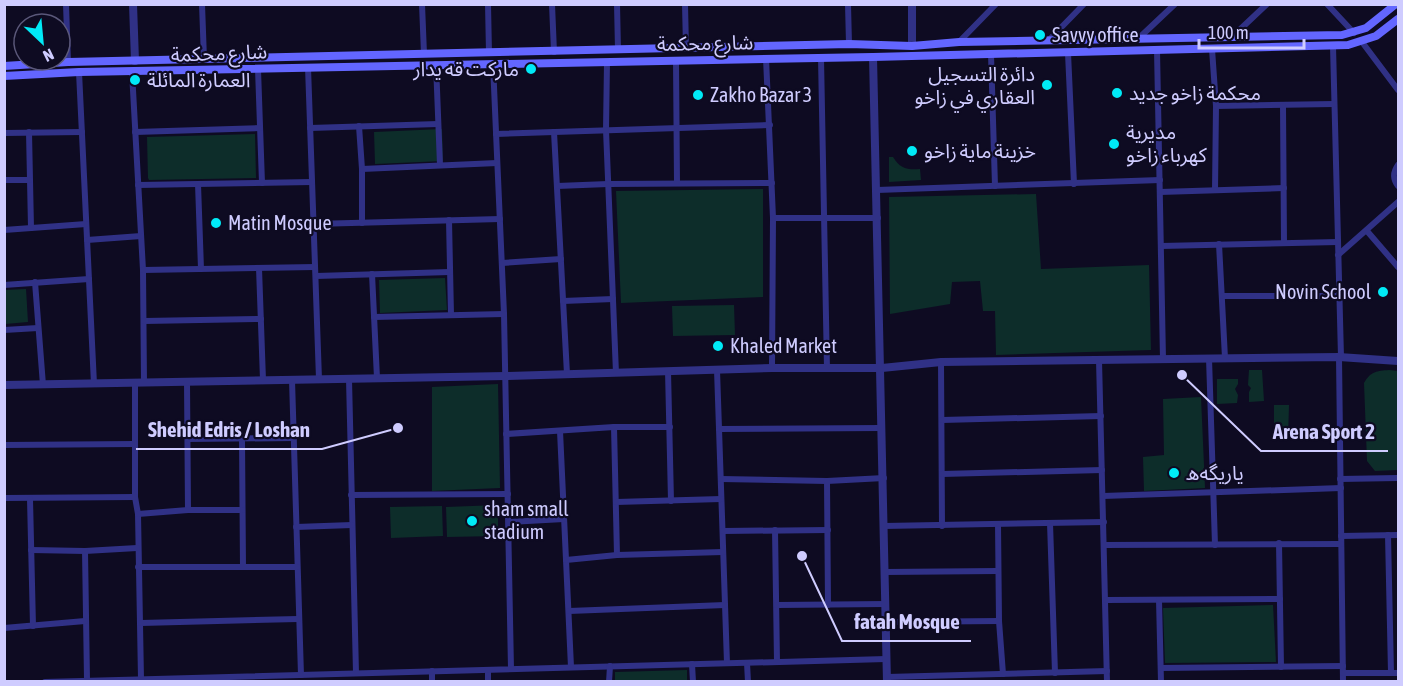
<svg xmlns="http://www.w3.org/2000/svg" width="1403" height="686" font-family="'Asap Condensed','Noto Sans Arabic',sans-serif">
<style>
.green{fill:#0d2d2a}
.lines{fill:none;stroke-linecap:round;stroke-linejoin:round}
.minor{stroke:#303186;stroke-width:6}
.tertiary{stroke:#303186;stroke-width:8}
.secondary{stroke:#6366ff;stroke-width:8}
.poi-dot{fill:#00eaf7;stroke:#0e0b22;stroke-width:2}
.labels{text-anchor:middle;stroke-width:4.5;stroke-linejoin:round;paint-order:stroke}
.poi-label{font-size:20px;fill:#cfccff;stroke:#0e0b22;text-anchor:start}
.street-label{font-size:20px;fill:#cfccff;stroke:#0e0b22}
.leader{fill:none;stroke:#cfccff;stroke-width:2}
.callout-dot{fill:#cfccff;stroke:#0e0b22;stroke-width:2}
.callout-label{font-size:21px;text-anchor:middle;font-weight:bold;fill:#cfccff;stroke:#0e0b22;stroke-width:4.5;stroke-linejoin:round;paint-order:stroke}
</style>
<rect width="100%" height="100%" fill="#0e0b22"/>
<g class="green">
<path d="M442,129l1,32 -68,3 -1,-32z"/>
<path d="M255,134l1,44 -107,2 -1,-2 -1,-41z"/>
<path d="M889,157h4c7,12 15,13 27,12l1,11 -32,2z"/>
<path d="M763,189v108l-142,6 -5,-112z"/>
<path d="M1036,194l5,75 108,-4 2,85 -155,5 -1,-44h-12l-3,-30 -28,1 -2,22 -60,10 -1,-117z"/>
<path d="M445,278l2,32 -67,3 -1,-33z"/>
<path d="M26,289l2,33 -23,2v-34z"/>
<path d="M734,305l1,30 -62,1 -1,-30z"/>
<path d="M1249,370h13l2,31 -15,1v-10l2,-4 -3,-3z"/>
<path d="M1389,370l9,1v99l-23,1 -8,-10 -3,-78c7,-12 13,-12 25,-13z"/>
<path d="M1217,379h21v5l-3,5 3,6 -1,8 -20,1z"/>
<path d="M498,384l2,104 -68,3v-104z"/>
<path d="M1201,397l4,91 -61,3 -1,-34 21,-2 -1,-56z"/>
<path d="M1274,405h15l-1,32h-14z"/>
<path d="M498,505v31l-51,1 -1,-30z"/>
<path d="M442,506l1,30 -52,2 -1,-31z"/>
<path d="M1273,605l3,57 -111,1 -2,-55z"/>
<path d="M687,670v11h-72v-9z"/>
</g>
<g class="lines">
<g class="minor">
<path d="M66,4l2,58"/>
<path d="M202,4l2,55"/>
<path d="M422,4l2,50"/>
<path d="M488,4l1,49"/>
<path d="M552,4l2,48"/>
<path d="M617,4l1,46"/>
<path d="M685,4l1,44"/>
<path d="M848,4l1,40"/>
<path d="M1327,4l27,29"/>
<path d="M1140,37l35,-33"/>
<path d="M1232,37l35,-33"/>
<path d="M1049,40l35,-36"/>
<path d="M959,42l37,-38"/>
<path d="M1362,42l36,48"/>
<path d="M1333,46l8,311"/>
<path d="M1212,49l4,57 -1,84"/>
<path d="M1157,50l6,309"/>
<path d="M1068,53l6,131"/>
<path d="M991,54l4,132"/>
<path d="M766,58l7,160 -1,150"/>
<path d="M821,58l6,311"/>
<path d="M676,61l1,122"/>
<path d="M607,62l-1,68 10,243"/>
<path d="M436,64l4,101"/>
<path d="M493,64l11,250 7,355"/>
<path d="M308,67l11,312"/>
<path d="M258,69l4,114"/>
<path d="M79,72l15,312"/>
<path d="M132,72l11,198 1,113"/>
<path d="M1216,106l118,-2"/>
<path d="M1283,106l1,137"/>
<path d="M359,126l3,43v54"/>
<path d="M310,128l128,-4"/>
<path d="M29,132l2,96"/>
<path d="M135,132l125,-4"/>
<path d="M554,132l13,242"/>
<path d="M4,133l78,-1"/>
<path d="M496,134l274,-9"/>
<path d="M1398,165c-5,7 -6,13 0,21"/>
<path d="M362,169l135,-6"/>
<path d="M4,180h25"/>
<path d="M198,184l3,85"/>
<path d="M138,185l174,-3"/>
<path d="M557,186l51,-2 164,-1"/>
<path d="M877,190l283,-10"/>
<path d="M1160,192l124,-4"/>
<path d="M773,218h105"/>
<path d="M449,220l2,95"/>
<path d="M314,224l186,-5"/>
<path d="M4,230l82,-6"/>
<path d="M1367,231l31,36"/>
<path d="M87,240l54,-4"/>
<path d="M1219,244l6,114"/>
<path d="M1161,246l177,-4"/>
<path d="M1338,255l60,-53"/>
<path d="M502,263l59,-4"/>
<path d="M259,268l4,112"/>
<path d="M143,270l172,-3"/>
<path d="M372,274l5,104"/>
<path d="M316,276l134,-4"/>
<path d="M35,282l8,103"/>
<path d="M4,285l85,-6"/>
<path d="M1223,296h116"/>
<path d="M563,301l50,-2"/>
<path d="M374,317l130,-3"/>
<path d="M144,321l117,-2"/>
<path d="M4,330l34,-2"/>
<path d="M1339,357l4,325"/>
<path d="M1209,358l6,187"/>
<path d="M1099,360l8,322"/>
<path d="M941,362l1,164"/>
<path d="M717,370l10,293"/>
<path d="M668,371l3,130"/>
<path d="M349,379l7,294"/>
<path d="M292,380l9,295"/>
<path d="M187,382l1,128"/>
<path d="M135,383v114l3,17 3,165"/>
<path d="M942,420l159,-4"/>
<path d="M614,427l3,128"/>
<path d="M719,429l162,-1"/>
<path d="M560,431l11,236"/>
<path d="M506,434l108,-7h56"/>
<path d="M188,439l106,-1"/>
<path d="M242,440l1,127"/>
<path d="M4,445l131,-1"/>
<path d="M942,474l160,-4"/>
<path d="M721,479l106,2 57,-3"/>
<path d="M1340,479l58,-1"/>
<path d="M827,481l1,124"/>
<path d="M351,495l157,-1"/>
<path d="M1103,496l238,-8"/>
<path d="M4,498l131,-1"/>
<path d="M30,499l3,127"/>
<path d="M616,502l105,-3"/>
<path d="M138,514l50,-4h54"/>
<path d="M509,522l55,-3"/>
<path d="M1050,523l5,150"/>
<path d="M998,524l1,97 4,53"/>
<path d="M884,526l220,-4"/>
<path d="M296,527l56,-2"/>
<path d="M775,530l2,132"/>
<path d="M723,531l105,-1"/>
<path d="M1388,535l3,138"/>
<path d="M1341,536l57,-1"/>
<path d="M1279,543l2,124"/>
<path d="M1104,545l237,-1"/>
<path d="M31,550l54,1 52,-3"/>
<path d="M85,551l2,129"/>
<path d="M566,560l51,-5 106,-3"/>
<path d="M138,567h159"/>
<path d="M885,572l112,-1"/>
<path d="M1106,600l174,-1"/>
<path d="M1159,600l2,82"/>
<path d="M777,605l109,-1"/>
<path d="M569,611l156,-6"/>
<path d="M887,622l112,-1"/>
<path d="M141,623l157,-4"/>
<path d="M4,628l81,-7"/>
<path d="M747,663l1,19"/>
<path d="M692,664l1,18"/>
<path d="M1161,668l182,-2"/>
<path d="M488,670v12"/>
<path d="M432,671v11"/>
<path d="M1343,673h55"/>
<path d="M887,677l220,-6"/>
<path d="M45,682l841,-23"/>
<path d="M609,682l1,-16"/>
</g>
<g class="tertiary">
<path d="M133,4l2,57"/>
<path d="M912,4v42"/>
<path d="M873,57l14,625"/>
<path d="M4,385l502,-9 266,-8h110l59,-6 398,-5 59,4"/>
</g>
<g class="secondary">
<path d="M4,66l64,-4 781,-18 63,2 47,-4 383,-7 24,-7 30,-24"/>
<path d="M4,76l75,-4 794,-15 475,-12 28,-9 22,-17"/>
</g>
</g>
<g class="poi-dot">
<circle cx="1040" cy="35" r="6"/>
<circle cx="531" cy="69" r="6"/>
<circle cx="135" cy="80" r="6"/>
<circle cx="1047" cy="85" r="6"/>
<circle cx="1117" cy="93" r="6"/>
<circle cx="698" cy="95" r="6"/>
<circle cx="1114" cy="144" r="6"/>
<circle cx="912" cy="151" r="6"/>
<circle cx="216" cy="223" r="6"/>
<circle cx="1383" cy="292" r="6"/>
<circle cx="718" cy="346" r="6"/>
<circle cx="1174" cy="473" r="6"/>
<circle cx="472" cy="521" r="6"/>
</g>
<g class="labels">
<g class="poi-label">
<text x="1052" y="42">Savvy office</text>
<text x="519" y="76" text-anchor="end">ماركت قه يدار</text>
<text x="1035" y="81" text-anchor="end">دائرة التسجيل<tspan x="1035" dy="23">العقاري في زاخو</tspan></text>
<text x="147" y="87">العمارة المائلة</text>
<text x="1129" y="100">محكمة زاخو جديد</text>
<text x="710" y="102">Zakho Bazar 3</text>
<text x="1126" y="139">مديرية<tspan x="1126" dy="23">كهرباء زاخو</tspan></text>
<text x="924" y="158">خزينة ماية زاخو</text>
<text x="228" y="230">Matin Mosque</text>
<text x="1371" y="299" text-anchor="end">Novin School</text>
<text x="730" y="353">Khaled Market</text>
<text x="1186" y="480">یاریگه‌ه</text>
<text x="484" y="516">sham small<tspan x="484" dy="23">stadium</tspan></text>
</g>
<g class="street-label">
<text transform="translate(705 43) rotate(-1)" y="7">شارع محكمة</text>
<text transform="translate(219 53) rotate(-2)" y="7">شارع محكمة</text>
</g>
</g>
<path class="leader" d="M398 428L322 449H136M1182 375L1261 451H1388M802 556L842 641H971"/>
<g class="callout-dot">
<circle cx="398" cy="428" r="6"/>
<circle cx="1182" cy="375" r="6"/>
<circle cx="802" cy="556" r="6"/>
</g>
<g class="callout-label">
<text x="229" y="437">Shehid Edris / Loshan</text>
<text x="1324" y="439">Arena Sport 2</text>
<text x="907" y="629">fatah Mosque</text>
</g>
<rect width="1403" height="686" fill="none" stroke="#cfccff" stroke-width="12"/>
<g transform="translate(42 42) rotate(154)"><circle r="28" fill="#0e0b22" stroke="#5b587a" stroke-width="1.5"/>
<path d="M0-4.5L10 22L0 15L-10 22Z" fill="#00eaf7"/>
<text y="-9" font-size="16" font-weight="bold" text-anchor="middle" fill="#cfccff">N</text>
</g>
<path d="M1199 39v9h105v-9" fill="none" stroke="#cfccff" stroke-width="3"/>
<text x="1208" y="39" font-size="18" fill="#cfccff" stroke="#0e0b22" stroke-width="4.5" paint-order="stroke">100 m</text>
</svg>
